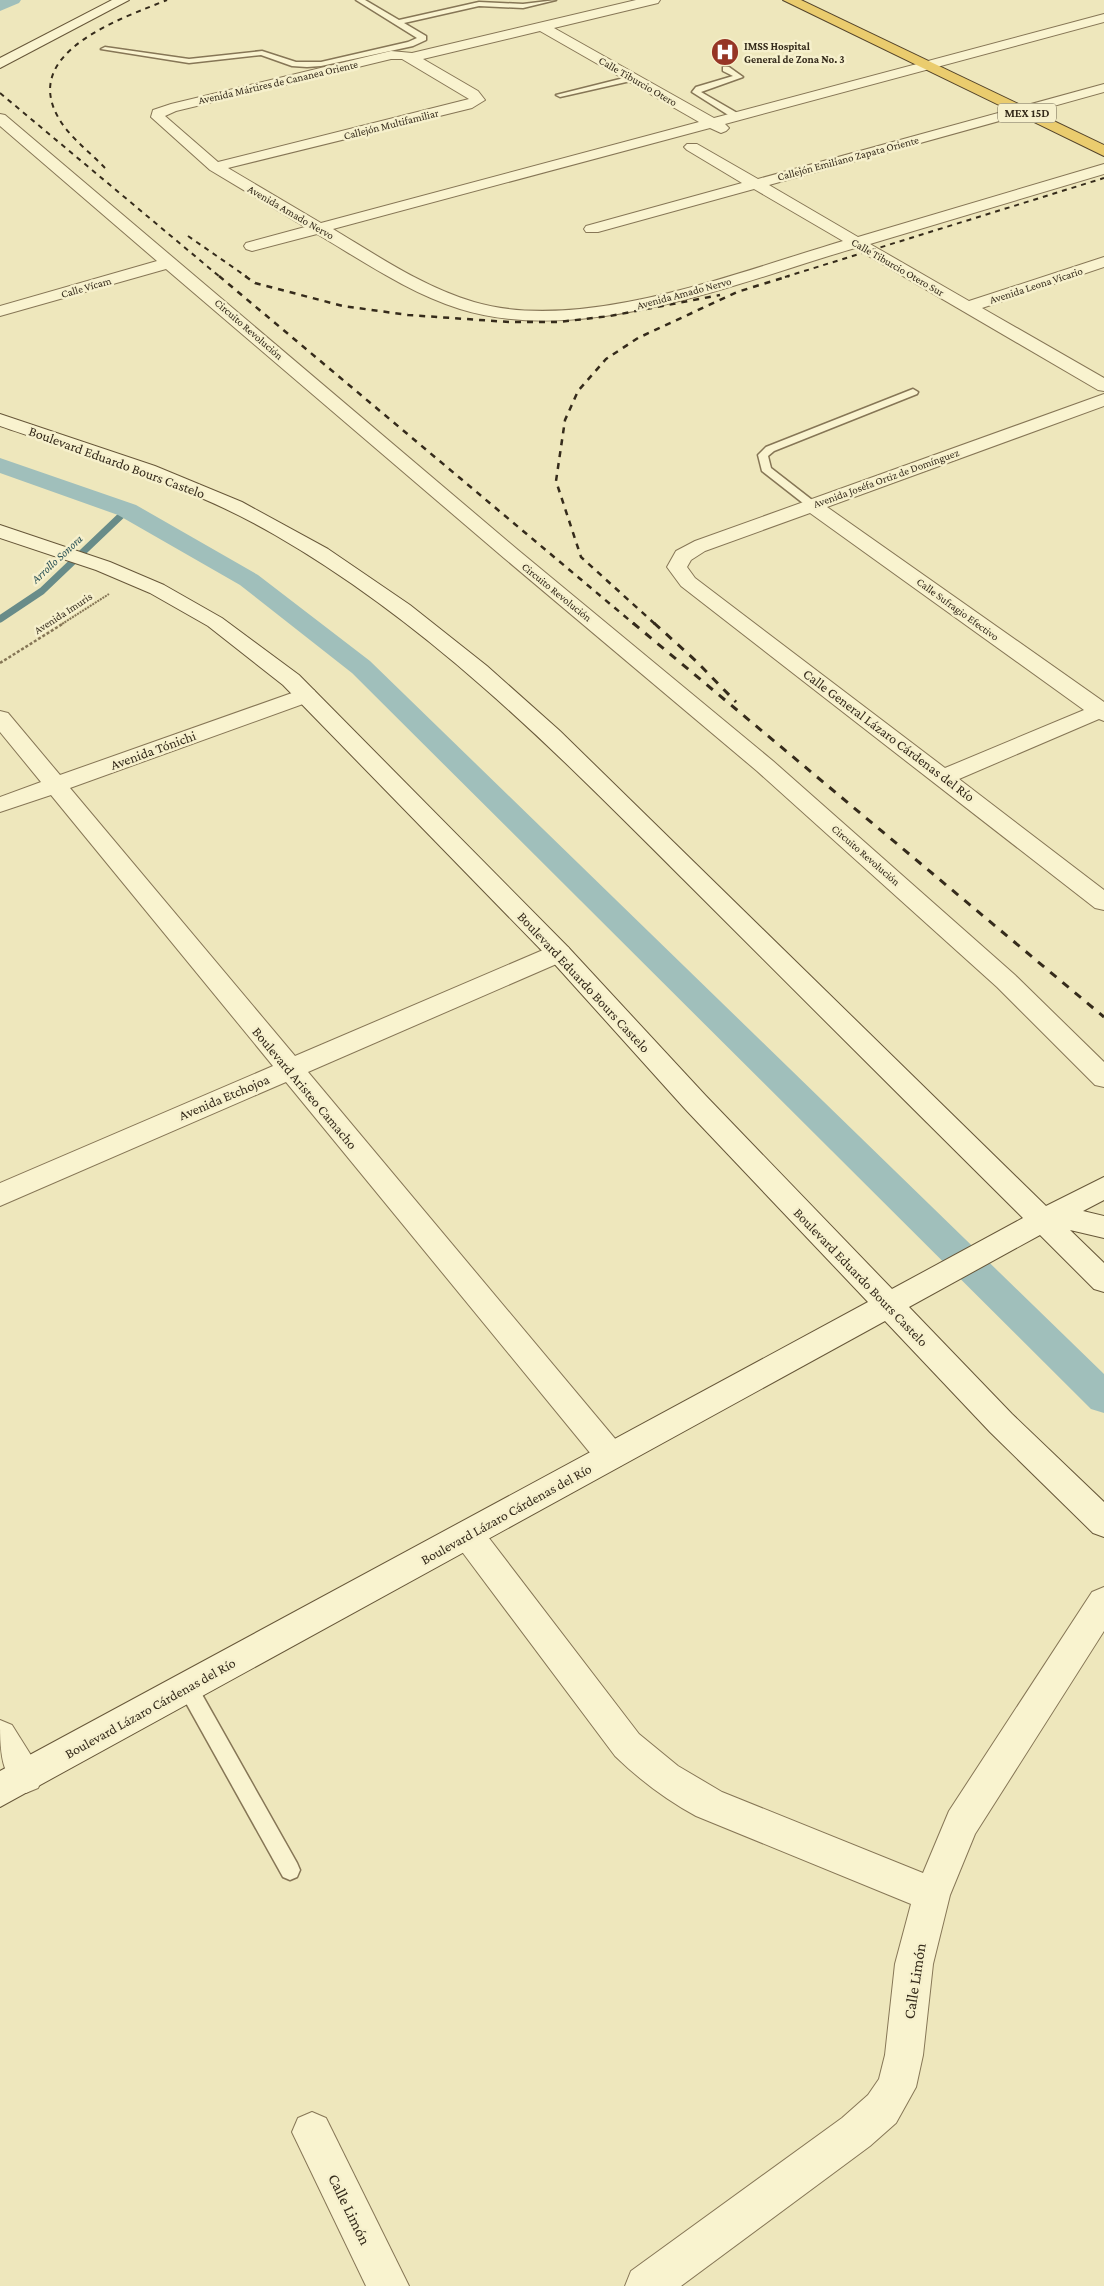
<svg xmlns="http://www.w3.org/2000/svg" width="1104" height="2286" font-family="'Crimson Pro',serif">
<style>
.lines{fill:none;stroke-linecap:round;stroke-linejoin:round}
.stream{stroke:#688c89;stroke-width:7}
.canal{fill:#a0bfbb;fill-rule:evenodd}
.service-casing{stroke:#867656;stroke-width:3}
.minor-casing{stroke:#867656;stroke-width:2}
.secondary-casing{stroke:#675739;stroke-width:2}
.trunk-casing{stroke:#53432a;stroke-width:2}
.path-far1{stroke:#867656;stroke-width:2;stroke-dasharray:2 1;stroke-linecap:butt}
.path{stroke:#867656;stroke-width:2.5;stroke-dasharray:3 2;stroke-linecap:butt}
.service{fill:#f9f3cf;fill-rule:evenodd}
.minor{fill:#f9f3cf;fill-rule:evenodd}
.secondary{fill:#f9f3cf;fill-rule:evenodd}
.trunk{fill:#eacc6e;fill-rule:evenodd}
.rail-far2{stroke:#352b1b;stroke-width:2;stroke-dasharray:5 5;stroke-linecap:butt}
.rail-far1{stroke:#352b1b;stroke-width:2.5;stroke-dasharray:6 6;stroke-linecap:butt}
.rail{stroke:#352b1b;stroke-width:3;stroke-dasharray:8 8;stroke-linecap:butt}
.labels{text-anchor:middle;stroke-width:5;stroke-linejoin:round;paint-order:stroke}
.far-poi-label{font-size:11px;font-weight:bold;fill:#352b1b;stroke:#f6f0cc;text-anchor:start}
.far-street-label{font-size:11px;fill:#352b1b;stroke:#f6f0cc}
.shield{fill:#f6f0cc;stroke:#6f6650;stroke-width:1}
.shield-label{font-size:12px;font-weight:bold;fill:#352b1b}
.far-water-label{font-size:12px;font-style:italic;fill:#295155;stroke:#f6f0cc}
.street-label{font-size:14px;fill:#352b1b;stroke:#f6f0cc}
.near-street-label{font-size:16px;fill:#352b1b;stroke:#f6f0cc}
</style>
<rect width="100%" height="100%" fill="#eee7bc"/>
<g class="lines">
<path class="stream" d="M0,619l42,-28 85,-81"/>
<g class="canal">
<path d="M0,0h21l-2,3 -19,8z"/>
<path d="M0,458l136,47 122,70 112,86 734,713v39l-13,-4 -739,-736 -112,-88 -122,-70 -118,-42z"/>
</g>
<defs>
<g id="service">
<path d="M356,0h9l34,20 80,-18 44,2 33,-4 -33,8 -44,-2 -75,17 22,13v4l-13,6 -92,20 -14,1 -15,-1 -31,-11 -72,8 -88,-14 4,-2 84,12 73,-8 34,11h25l87,-20 9,-4z"/>
<path d="M723,67h6l14,10 -42,15 38,22v4h-6l-41,-26 4,-5 37,-11 -10,-5z"/>
<path d="M632,76h3v4l-75,17 -4,-2z"/>
<path d="M913,389l5,3 -1,2 -143,57 -6,5 3,12 45,35v4h-8l-46,-36 -4,-16 8,-8z"/>
<path d="M188,1680l7,2 102,181 3,7 -3,7 -7,3 -7,-3 -102,-183 -2,-6 2,-6z"/>
</g>
<g id="minor">
<path d="M636,0h24l-2,3 -104,25 160,90 390,-104v8l-379,102 4,4 -3,3 -5,2 -11,-5 -377,101c45,27 90,58 141,73 108,32 264,-30 369,-61l-89,-52 -156,43h-12l-2,-3 2,-3 156,-43 -55,-33 -3,-3 3,-3h10l61,35 346,-95v8l-335,93 89,52 246,-73v10l-234,70 99,57 135,-44v10l-122,41 122,70v13l-6,-1 -243,-142c-119,35 -272,99 -395,61 -51,-16 -97,-48 -143,-75l-65,17 -6,-2 -2,-3 2,-3 59,-16 -95,-57 -59,-53 2,-7 18,-6 220,-53 21,2zM540,31l159,91 -378,101 -93,-55 244,-60 13,-8 -7,-9 -55,-32zM391,59h11l67,40 -251,63 -53,-46 11,-5z"/>
<path d="M0,114l5,1 513,435 255,211 242,214 89,87v25l-9,-2 -98,-98 -240,-216 -253,-213 -338,-289 -166,47v-10l157,-45 -157,-135z"/>
<path d="M1104,394v12l-277,101 277,195v19l-5,-2 -140,60 145,111v20l-9,-2 -414,-322 -14,-19 9,-16 19,-10zM810,513l274,197 -139,58 -250,-190 -8,-11 4,-7 14,-9z"/>
<path d="M306,688l8,2 3,5 -3,5 -244,88 225,268 255,-109 9,-2 9,2 4,6 -4,6 -260,113 314,375 5,9 -5,9 -11,4 -11,-4 -314,-383 -286,124v-23l273,-117 -222,-271 -51,17v-15l41,-15 -41,-50v-21l8,2 52,62z"/>
<path d="M468,1521l11,4 160,209 39,32 44,26 201,81 26,-62 143,-219 12,-5v44l-129,203 -25,61 -17,69 -10,91 -7,32 -20,36 -26,23 -189,140h-56l6,-15 211,-153 26,-23 11,-16 6,-24 10,-91 16,-60 -215,-88c-30,-16 -56,-36 -81,-60l-158,-211 -5,-10 5,-10z"/>
<path d="M0,1720l12,5 32,51 -6,12 -12,5c-26,-13 -26,-44 -26,-73z"/>
<path d="M312,2112l14,6 83,168h-43l-74,-154 6,-14z"/>
</g>
<g id="secondary">
<path d="M112,0h17l-129,68v-10z"/>
<path d="M0,414l155,52 87,36 86,47 82,56 77,61 73,65 486,475 58,-29v23l-21,11 21,5v22l-34,-8 34,33v29l-10,-3 -54,-54 -131,72 103,107 92,88v35l-11,-4 -103,-101 -105,-111 -885,486v-36l868,-469 -182,-192 -136,-151 -267,-274 -75,-59 -58,-33 -54,-23 -96,-32v-13l110,37 54,23 58,33 77,57 269,272 138,149 186,193 131,-71c-114,-113 -227,-226 -341,-340 -126,-126 -251,-253 -407,-343 -85,-50 -182,-77 -275,-109z"/>
</g>
<path id="trunk" d="M783,0h18l303,145v11z"/>
</defs>
<use href="#service" class="service-casing"/>
<use href="#minor" class="minor-casing"/>
<use href="#secondary" class="secondary-casing"/>
<use href="#trunk" class="trunk-casing"/>
<path class="path-far1" d="M62,624l47,-30"/>
<path class="path" d="M0,663l64,-40"/>
<use href="#service" class="service"/>
<use href="#minor" class="minor"/>
<use href="#secondary" class="secondary"/>
<use href="#trunk" class="trunk"/>
<g class="rail-far2">
<path d="M0,93l220,184"/>
<path d="M105,168c-15,-16 -36,-31 -47,-51 -37,-66 65,-99 109,-117"/>
<path d="M188,236l59,41"/>
<path d="M785,277l319,-99"/>
</g>
<g class="rail-far1">
<path d="M219,276l415,348"/>
<path d="M245,276l10,7 88,23 65,9 101,7h50l51,-6 110,-21"/>
<path d="M655,624l-74,-67 -25,-76 9,-61 13,-29 28,-32 32,-21 99,-46 52,-16"/>
</g>
<g class="rail">
<path d="M633,623l471,394"/>
<path d="M654,623l42,38 40,41"/>
</g>
</g>
<defs>
<symbol id="hospital-disc" viewBox="-11 -11 22 22"><circle r="9.5" fill="#963525" stroke="#f6f0cc"/><path d="M-5-5h3v3.5h4V-5h3V5h-3V1.5h-4V5h-3Z" fill="#fff"/></symbol>
</defs>
<g fill-rule="evenodd">
<use href="#hospital-disc" x="709" y="36" width="32" height="32"/>
</g>
<g class="labels">
<g class="far-poi-label">
<text x="744" y="50">IMSS Hospital<tspan x="744" dy="13">General de Zona No. 3</tspan></text>
</g>
<g class="far-street-label">
<text transform="translate(638 81) rotate(30)" y="4">Calle Tiburcio Otero</text>
<text transform="translate(278 82) rotate(-13)" y="4">Avenida Mártires de Cananea Oriente</text>
<text transform="translate(391 124) rotate(-14)" y="4">Callejón Multifamiliar</text>
<text transform="translate(848 158) rotate(-15)" y="4">Callejón Emiliano Zapata Oriente</text>
<text transform="translate(291 212) rotate(30)" y="4">Avenida Amado Nervo</text>
<text transform="translate(898 267) rotate(30)" y="4">Calle Tiburcio Otero Sur</text>
<text transform="translate(1036 285) rotate(-18)" y="4">Avenida Leona Vicario</text>
<text transform="translate(86 287) rotate(-16)" y="4">Calle Vícam</text>
<text transform="translate(684 293) rotate(-15)" y="4">Avenida Amado Nervo</text>
<text transform="translate(249 329) rotate(41)" y="4">Circuito Revolución</text>
<text transform="translate(886 478) rotate(-20)" y="4">Avenida Joséfa Ortiz de Domínguez</text>
<text transform="translate(557 592) rotate(39)" y="4">Circuito Revolución</text>
<text transform="translate(958 609) rotate(36)" y="4">Calle Sufragio Efectivo</text>
<text transform="translate(63 613) rotate(-33)" y="4">Avenida Imuris</text>
<text transform="translate(866 855) rotate(41)" y="4">Circuito Revolución</text>
</g>
<rect class="shield" x="998" y="103.5" width="58" height="19" rx="4"/>
<g class="shield-label">
<text x="1027" y="117">MEX 15D</text>
</g>
<g class="far-water-label">
<text transform="translate(57 559) rotate(-43)" y="4">Arrollo Sonora</text>
</g>
<g class="street-label">
<text transform="translate(117 462) rotate(20)" y="5">Boulevard Eduardo Bours Castelo</text>
<text transform="translate(889 735) rotate(37)" y="5">Calle General Lázaro Cárdenas del Río</text>
<text transform="translate(153 750) rotate(-20)" y="5">Avenida Tónichi</text>
<text transform="translate(584 982) rotate(47)" y="5">Boulevard Eduardo Bours Castelo</text>
<text transform="translate(305 1088) rotate(50)" y="5">Boulevard Aristeo Camacho</text>
<text transform="translate(224 1097) rotate(-23)" y="5">Avenida Etchojoa</text>
<text transform="translate(861 1277) rotate(46)" y="5">Boulevard Eduardo Bours Castelo</text>
<text transform="translate(506 1514) rotate(-29)" y="5">Boulevard Lázaro Cárdenas del Río</text>
<text transform="translate(150 1708) rotate(-29)" y="5">Boulevard Lázaro Cárdenas del Río</text>
</g>
<g class="near-street-label">
<text transform="translate(914 1981) rotate(-81)" y="6">Calle Limón</text>
<text transform="translate(350 2209) rotate(64)" y="6">Calle Limón</text>
</g>
</g>
</svg>
